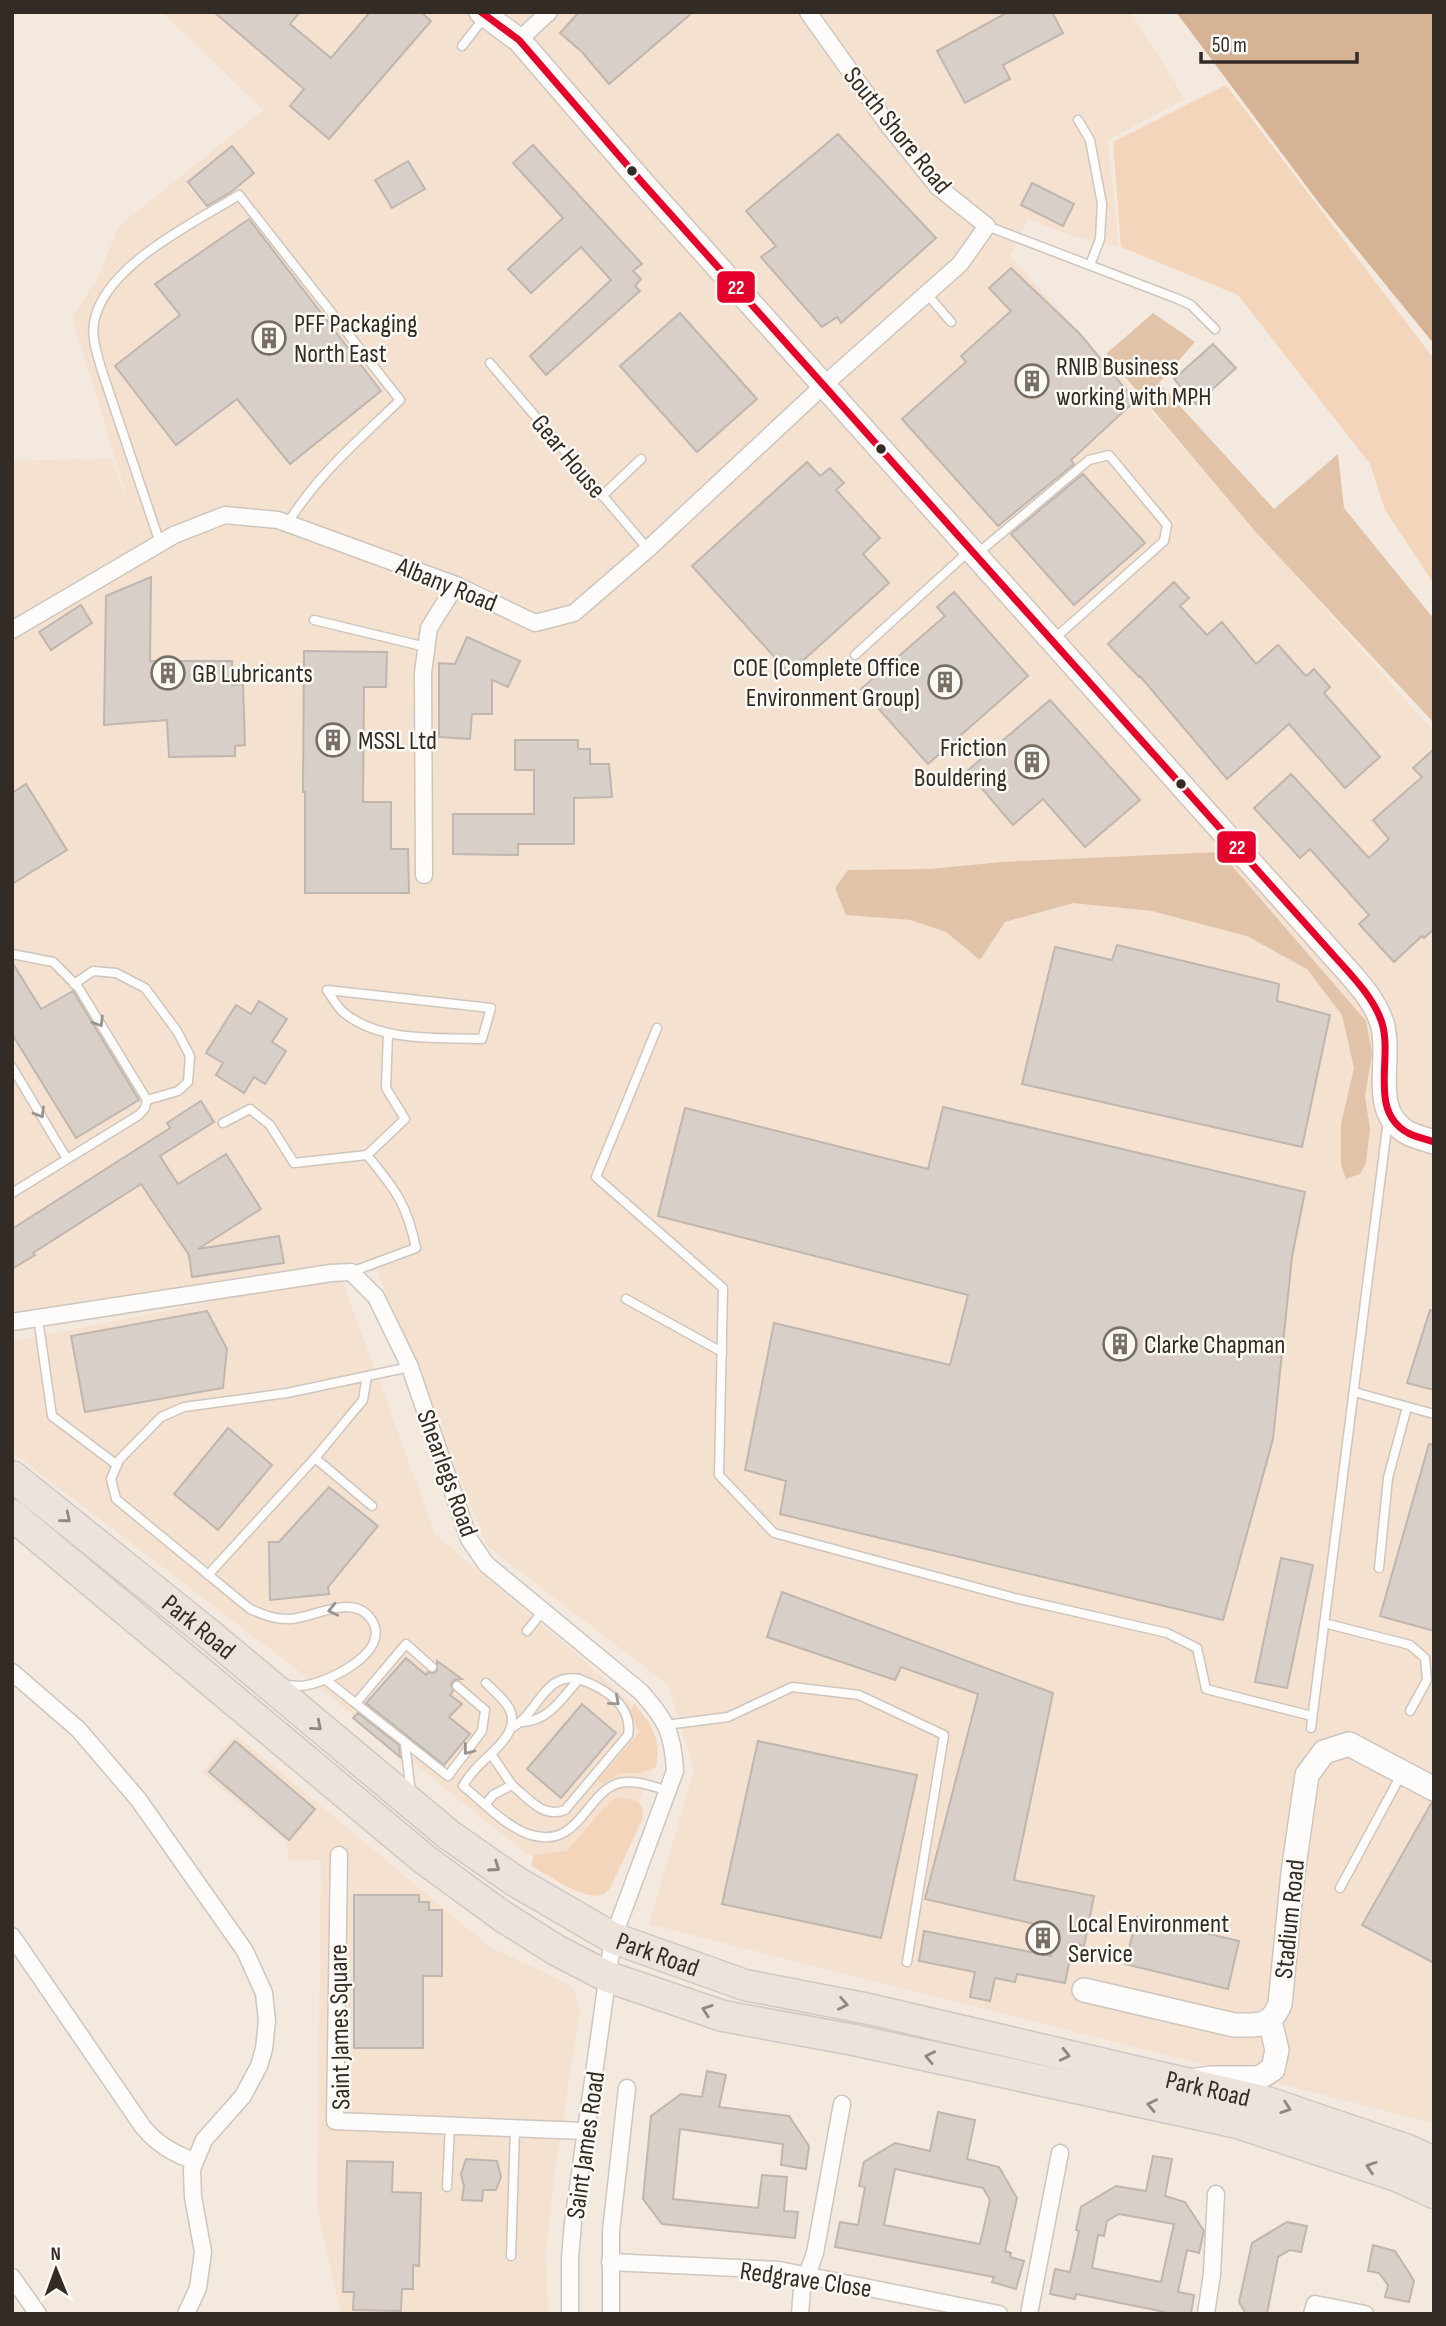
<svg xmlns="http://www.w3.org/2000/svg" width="1446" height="2326" font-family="'Sofia Sans Condensed',sans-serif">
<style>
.built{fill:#f5e1d0}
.green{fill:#f3d5bb}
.forest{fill:#e0c3a9}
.water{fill:#d5b394}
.building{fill:#d8d0c8;stroke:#bfb6af;stroke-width:2;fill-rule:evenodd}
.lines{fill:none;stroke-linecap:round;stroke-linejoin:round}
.lane-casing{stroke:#cec6be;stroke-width:11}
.street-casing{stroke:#cec6be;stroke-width:19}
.secondary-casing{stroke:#cec6be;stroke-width:26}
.highway-casing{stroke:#cec9c4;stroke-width:33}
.lane{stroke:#fdfcfa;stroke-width:8}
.street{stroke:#fdfcfa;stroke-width:16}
.secondary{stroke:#fdfcfa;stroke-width:23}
.highway{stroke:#ebe3dc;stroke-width:30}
.bus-1-casing{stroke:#fdf9f5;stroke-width:12}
.bus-1{stroke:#e4002b;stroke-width:7}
.oneway{stroke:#989490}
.oneway2{stroke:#8f8780}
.bus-dot{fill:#332b25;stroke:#fdf9f5;stroke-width:2.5}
.labels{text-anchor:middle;stroke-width:5;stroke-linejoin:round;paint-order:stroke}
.street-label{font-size:26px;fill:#332b25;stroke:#fdf9f5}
.poi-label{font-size:26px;fill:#332b25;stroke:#fdf9f5;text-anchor:start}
.line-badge{stroke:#fdf9f5;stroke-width:2.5}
.badge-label{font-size:19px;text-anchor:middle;font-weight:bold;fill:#fff}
</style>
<rect width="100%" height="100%" fill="#f4e9df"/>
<g class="built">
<path d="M162,12h969l54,87 -77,41 11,107 -44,-10 -47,-18 -18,37 134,147 290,329v1391l-785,-199 45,-154 -26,-85 -181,-139 -110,-275 -36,6 94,257 153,130 39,35 20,26 10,35 -57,132 -73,-38 -227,-182 -288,-220v-111l306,-60 -306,44v-864l99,-3 20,51 -59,-192 26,-40 21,-51 144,-116z"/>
<path d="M235,1734l255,213 82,39 8,23 -25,162 -9,82 2,61h-207l-24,-106 4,-348 -32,1 -2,-19 -85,-69z"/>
</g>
<g class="green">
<path d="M1226,85l208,274v225l-49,-74 -15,-46 -132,-169 -117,-48 -8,-105z"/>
<path d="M634,1703c17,22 28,34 22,64l-17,6h-19l-17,11 -5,-4 42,-48 -10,-18z"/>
<path d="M616,1798l17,1 9,7 1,12 -33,70c-3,3 -5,6 -9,7 -16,6 -55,-21 -70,-29l3,-11 33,-4 36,-42z"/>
</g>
<g class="forest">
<path d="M1153,313l42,29 -36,41 115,126 64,-55 6,54 90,111v104l-180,-193 -148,-176z"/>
<path d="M1220,852l146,169 6,32 -7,43 5,33 -4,34 -6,11 -14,5 -5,-14v-41l13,-56 -12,-53 -35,-46 -60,-33 -95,-25 -79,-8 -68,19 -25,38 -34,-28 -35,-12 -65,-5 -11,-27 13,-18 82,-1 72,-7z"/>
</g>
<path class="water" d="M1176,12h258v332l-115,-141z"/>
<g class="building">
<path d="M214,12h86l-10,12 41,34 39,-46h51l10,9 -102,118 -39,-33 14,-17z"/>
<path d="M579,12h114l-84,72 -27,-32 -22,-19z"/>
<path d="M1008,12h44l11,21 -60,32 7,14 -45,24 -28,-52z"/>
<path d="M838,134l98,104 -95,85 -4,-6 -15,10 -61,-70 15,-11 -30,-35z"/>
<path d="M533,145l109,119 -9,7 8,8 -6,7 5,5 -94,84 -16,-19 81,-76 -30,-33 -50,46 -23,-24 55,-51 -50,-55z"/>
<path d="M232,146l22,27 -23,19 -24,14 -19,-24z"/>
<path d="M408,161l17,28 -33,19 -17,-28z"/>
<path d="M1032,183l42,21 -11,22 -42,-21z"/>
<path d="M249,219l132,172 -91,73 -53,-65 -61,46 -61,-79 65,-51 -25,-31z"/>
<path d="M1011,268l69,66 55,67 -64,59 3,4 -76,62 -96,-107 64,-57 -5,-6 50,-45 -22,-23z"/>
<path d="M680,313l77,86 -60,53 -77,-86z"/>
<path d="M1213,344l23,24 -40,36 -22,-25z"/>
<path d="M807,462l13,14 10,-8 14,15 -8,7 44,48 -17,16 26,29 -100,90 -97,-107z"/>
<path d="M1083,474l62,69 -71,62 -63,-71z"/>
<path d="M151,577l-1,84h82v24l11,-1 2,61 -10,1v10l-66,1 -2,-37 -63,5 2,-129z"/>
<path d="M1174,582l15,16 -9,8 27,29 15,-13 34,42 22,-19 28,31 8,-7 16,18 -6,6 56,64 -35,31 -56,-64 -62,55 -87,-103 -1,1 -31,-33z"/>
<path d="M954,592l74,84 -100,88 -67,-75 84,-73 -8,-9z"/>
<path d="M81,605l11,18 -41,27 -12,-18z"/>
<path d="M467,637l53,24 -12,26 -16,-7v34h-20l-2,25 -31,-2v-74l16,1z"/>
<path d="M304,651l83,1 -1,35h-22l-1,115h28v47h17l1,44h-104v-101h-2z"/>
<path d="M1050,700l90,100 -55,47 -42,-48 -30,26 -46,-54z"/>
<path d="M515,740h63v9h12v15h19l3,33 -38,1v46h-56v11l-65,-1v-40h81v-44h-19z"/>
<path d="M1434,749v180l-10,9 -2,-2 -28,26 -35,-38 10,-9 -59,-66 -10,9 -46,-50 37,-34 78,84 20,-19 -16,-19 49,-43 -9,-9z"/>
<path d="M26,784l41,66 -55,34v-91z"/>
<path d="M1117,945l162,39 -2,17 53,14 -28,132 -280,-63 33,-137 57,13z"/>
<path d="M12,962l29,47 32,-18 66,109 -63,38 -64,-104z"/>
<path d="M259,1001l28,18 -15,23 14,9 -21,33 -11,-7 -10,16 -28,-18 7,-12 -17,-10 30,-48 15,9z"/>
<path d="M201,1101l13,21 -54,34 18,28 48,-30 35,55 -63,40 81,-13 5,27 -92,14 -3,-22 -48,-71 -108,69 2,2 -23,14v-40l158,-101 -3,-5z"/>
<path d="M943,1107l362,85 -13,65 -19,182 -50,181 -443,-106 6,-33 -41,-11 29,-147 176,42 18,-70 -310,-79 27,-108 243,61z"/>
<path d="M1430,1310l4,1v79l-27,-7z"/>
<path d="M207,1311l20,38 -4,39 -138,24 -14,-76z"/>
<path d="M228,1428l44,37 -54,65 -44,-36z"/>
<path d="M1429,1444l5,1v186l-54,-15z"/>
<path d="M329,1487l49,39 -50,61 1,7 -59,6 -1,-58h10z"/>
<path d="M1281,1558l32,7 -26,123 -32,-6z"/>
<path d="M782,1592l271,101 -39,187 80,16 -10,50 -11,-3 -8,40 -48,-9 -2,8 -20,-4 -5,23 -20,-4 5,-25 -56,-11 5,-30 127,25 5,-27 -131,-30 53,-205 -77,-27 -6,13 -128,-43z"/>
<path d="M406,1658l20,17 2,-3 5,1 4,-2v-10l25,18 -8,1 -3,4 2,7 -3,4 12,9 -13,13 21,17 -26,31 -78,-62z"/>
<path d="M582,1704l34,29 -55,65 -34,-29z"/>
<path d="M358,1713l41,32 1,12 -47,-39z"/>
<path d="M235,1741l80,68 -26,31 -80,-68z"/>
<path d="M758,1741l159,34 -36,163 -159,-34z"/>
<path d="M1432,1802l2,1v160l-72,-38z"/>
<path d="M354,1895h65v7h10v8h13v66h-19v72h-69z"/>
<path d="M1137,1917l102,24 -11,48 -103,-25z"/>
<path d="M707,2071l19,4 -7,32 70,9 20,30 -3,23 -25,-4 2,-21 -103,-15 -7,70 85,9 4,-33 25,2 -3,34 14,1 -3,26 -133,-14 -19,-25 8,-83 30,-22 21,3z"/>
<path d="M938,2112l37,8 -8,39 32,8 18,31 -12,53 6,2 -1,4 14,4 -8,28 -24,-7 2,-5 -159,-30 5,-25 18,3 7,-38 -6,-1 5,-24 31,-19 35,8zM895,2169l88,19 7,12 -10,44 -96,-19z"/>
<path d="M1153,2156l19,3 -7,37 20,6 19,29 -5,22 -12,-3 -9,42 16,3 -3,19h-26v-2l-89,-18 -1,5 -25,-5 5,-25 15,3 9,-41 -3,-1 5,-23 35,-21 30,5zM1119,2214l55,10 -13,58 -69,-14 6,-33 6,1 3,-15z"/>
<path d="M466,2159l31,2 4,16 -5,13h-13l-1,11 -20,-1 2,-14 -3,-12z"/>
<path d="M347,2161l46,1 -1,30 29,1 -2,73 -6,-1v24h-11l-1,22 -48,-1 1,-18h-11z"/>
<path d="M1287,2222l20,4 -6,26 -11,-2 -12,7 -11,57h-21l-7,-12 13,-59z"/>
<path d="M1373,2245l22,6 13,20 6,10 -5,21 -24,-5 3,-12 -9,-12 -11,-2z"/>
</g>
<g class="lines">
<defs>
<g id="lane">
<path d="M462,46l22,-28"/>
<path d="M1078,120l12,20 12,64 -2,35 -10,26"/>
<path d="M987,226l191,73 13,6 24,24"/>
<path d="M927,294l24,28"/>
<path d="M490,363l158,186"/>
<path d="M602,496l39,-37"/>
<path d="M160,543l-58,-172c-4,-14 -11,-33 -8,-48 9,-57 100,-100 145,-128l161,205c-40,39 -83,75 -112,123"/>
<path d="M978,553l111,-93 20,-5 58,70 -3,16 -110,98"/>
<path d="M314,620l112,27"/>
<path d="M855,655l113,-103"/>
<path d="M12,954l41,8 25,25 69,113"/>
<path d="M74,984l19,-13 23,2 29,15 32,43 13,25 -2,26 -10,9 -31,9"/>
<path d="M327,990l164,18 -9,31c-45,-2 -102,4 -139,-27 -6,-5 -11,-15 -16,-22z"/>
<path d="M657,1028l-61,149 127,111 -4,187 55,58 241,65 152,35 30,15 9,41 106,27"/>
<path d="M12,1067l55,92"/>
<path d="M223,1123l27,-14 20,16 24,38 73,-8"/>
<path d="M12,1193l127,-78 6,-7 2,-8"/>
<path d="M351,1272l65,-24c-9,-44 -21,-59 -49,-93l38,-36 -19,-31 2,-55"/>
<path d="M626,1299l96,53"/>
<path d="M38,1318l14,98 65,49"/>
<path d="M1354,1392l80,22"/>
<path d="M315,1458l57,48"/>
<path d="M1379,1568l9,-90 19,-71"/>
<path d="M208,1575l107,-117 48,-58 4,-24"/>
<path d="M1324,1623l86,22 15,13 2,22 -17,31"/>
<path d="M527,1631l16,-20"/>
<path d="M326,1680l122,96 34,-45 3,-21 -28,-24"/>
<path d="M486,1683c8,8 18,16 23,25 14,26 -23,47 -36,64 -4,4 -7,9 -10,14 20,16 41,39 65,48 50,17 56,-37 88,-50 16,-6 38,3 53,7"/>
<path d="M285,1685c5,0 11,1 16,1 25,-2 93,-34 70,-67 -18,-26 -55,-2 -80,0 -15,1 -27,-4 -41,-10l-134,-110 -5,-20 8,-19 42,-43 23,-10 103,-14 123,-26"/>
<path d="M356,1703l50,-59 26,23"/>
<path d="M666,1725l62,-8 64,-30 67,8 85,40 -37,227"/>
<path d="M511,1728c27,-13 32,-56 68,-49"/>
<path d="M1311,1728l77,-608"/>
<path d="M405,1744l6,49"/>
<path d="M491,1754l21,31"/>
<path d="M486,1804l7,-9 19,-10c16,13 31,34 53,25l63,-75c5,-30 -24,-47 -49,-56 -16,18 -30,42 -56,43"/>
<path d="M1340,1888l61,-113"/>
<path d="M447,2187l3,-62"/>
<path d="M511,2256l4,-128"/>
</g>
<g id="street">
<path d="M519,40l30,-28"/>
<path d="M12,630l162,-95 51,-20 53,5 178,65 79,38 39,-10 74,-64 177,-165 135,-120 27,-38 -49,-39 -49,-61 -81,-114"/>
<path d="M424,875l-1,-202 6,-45 27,-43"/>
<path d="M12,1322l319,-49 20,-1 25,25 34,70 59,172 17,25 155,128c25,28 32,41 34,79l-62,167 -40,285 -3,35v56"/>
<path d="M12,1672l66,57 60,70 107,152 19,42 3,28 -3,28 -5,17 -16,30 -39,44 -12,29 1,28 10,55 -5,36 -12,26"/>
<path d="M339,1855l-4,266 251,10"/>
<path d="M12,1936l131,191c15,18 30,26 51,34"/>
<path d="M610,2262l169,8 220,44"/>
<path d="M12,2277l26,37"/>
<path d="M611,2314v-83l16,-143"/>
<path d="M800,2314l2,-25 13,-36 27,-149"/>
<path d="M1029,2314l31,-161"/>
<path d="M1206,2314l6,-40 4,-80"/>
<path d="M1312,2314l3,-10 50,10"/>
</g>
<g id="secondary">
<path d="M481,12l38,28 121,140 688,769c19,22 45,46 54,74 11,36 -14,88 26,110 8,4 17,6 26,9"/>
<path d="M1084,1990l150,35c22,0 37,3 46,-21l13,-131 14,-98 17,-23 25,-8 85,45"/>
<path d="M1197,2080l14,-2h48l14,-9 4,-19 -7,-29"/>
</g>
<g id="highway">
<path id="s1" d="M12,1476l198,159 239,200 66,46 98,57 132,47 124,24 398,93 141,48 26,12"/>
<path d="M12,1515l412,344 78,57 54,34 52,27 115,39 131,24 384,83 159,53 37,17"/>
</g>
</defs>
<use href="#lane" class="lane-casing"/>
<use href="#street" class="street-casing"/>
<use href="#secondary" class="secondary-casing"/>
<use href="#highway" class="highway-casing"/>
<use href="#lane" class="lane"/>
<use href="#street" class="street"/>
<use href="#secondary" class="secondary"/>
<use href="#highway" class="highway"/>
<defs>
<path id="bus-1" d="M481,12l38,28 121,140 688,769c19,22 45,46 54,74 11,36 -14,88 26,110 8,4 17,6 26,9"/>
</defs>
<use href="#bus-1" class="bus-1-casing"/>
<use href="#bus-1" class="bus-1"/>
</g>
<defs><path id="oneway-chevron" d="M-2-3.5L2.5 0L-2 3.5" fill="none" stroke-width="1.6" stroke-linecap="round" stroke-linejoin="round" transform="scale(1.75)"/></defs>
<g class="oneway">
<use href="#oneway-chevron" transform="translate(99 1022) rotate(58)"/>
<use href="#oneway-chevron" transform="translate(40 1113) rotate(59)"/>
<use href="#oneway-chevron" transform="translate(333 1610) rotate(167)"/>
<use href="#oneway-chevron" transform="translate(615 1701) rotate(41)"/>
<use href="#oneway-chevron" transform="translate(468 1750) rotate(128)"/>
</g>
<g class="oneway2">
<use href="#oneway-chevron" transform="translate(66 1518) rotate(39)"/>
<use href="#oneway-chevron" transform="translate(317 1726) rotate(40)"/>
<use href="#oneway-chevron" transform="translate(495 1867) rotate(35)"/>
<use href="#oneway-chevron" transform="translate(843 2004) rotate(11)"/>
<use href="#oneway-chevron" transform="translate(707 2010) rotate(-161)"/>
<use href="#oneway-chevron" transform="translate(1065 2055) rotate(13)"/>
<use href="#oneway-chevron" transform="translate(930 2057) rotate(-168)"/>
<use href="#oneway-chevron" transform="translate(1152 2105) rotate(-168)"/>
<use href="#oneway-chevron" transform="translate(1286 2108) rotate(19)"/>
<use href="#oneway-chevron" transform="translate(1371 2167) rotate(-162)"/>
</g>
<defs>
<symbol id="building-ring" viewBox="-11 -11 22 22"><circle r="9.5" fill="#fdf9f5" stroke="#776e66" stroke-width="1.5"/><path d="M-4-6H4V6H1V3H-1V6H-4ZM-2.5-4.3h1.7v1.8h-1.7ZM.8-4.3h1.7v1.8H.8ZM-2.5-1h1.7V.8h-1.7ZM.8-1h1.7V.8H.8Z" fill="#776e66"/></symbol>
</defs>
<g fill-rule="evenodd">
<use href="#building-ring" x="250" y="319" width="38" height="38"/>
<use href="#building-ring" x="1013" y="362" width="38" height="38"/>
<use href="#building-ring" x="149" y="654" width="38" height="38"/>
<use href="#building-ring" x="926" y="663" width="38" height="38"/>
<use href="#building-ring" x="314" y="721" width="38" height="38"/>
<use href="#building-ring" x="1013" y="743" width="38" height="38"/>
<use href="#building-ring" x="1101" y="1325" width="38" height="38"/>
<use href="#building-ring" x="1024" y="1919" width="38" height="38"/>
</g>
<g class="bus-dot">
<circle cx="632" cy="171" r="6"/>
<circle cx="881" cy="449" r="6"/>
<circle cx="1181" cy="784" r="6"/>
</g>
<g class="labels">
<g class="street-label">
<text transform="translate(898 130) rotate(51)" y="9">South Shore Road</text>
<text transform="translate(569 456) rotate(50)" y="9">Gear House</text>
<text transform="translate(447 584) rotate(22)" y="9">Albany Road</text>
<text transform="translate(448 1473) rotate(70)" y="9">Shearlegs Road</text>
<text dy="9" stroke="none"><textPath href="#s1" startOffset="240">Park Road</textPath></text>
<text transform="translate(1289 1919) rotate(-84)" y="9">Stadium Road</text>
<text dy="9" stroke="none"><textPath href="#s1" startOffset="807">Park Road</textPath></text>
<text transform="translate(339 2027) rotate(-91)" y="9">Saint James Square</text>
<text dy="9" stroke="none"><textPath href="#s1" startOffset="1374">Park Road</textPath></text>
<text transform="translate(585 2145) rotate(-82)" y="9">Saint James Road</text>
<text transform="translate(806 2279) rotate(8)" y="9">Redgrave Close</text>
</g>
<g class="poi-label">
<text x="294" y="332">PFF Packaging<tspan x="294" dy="30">North East</tspan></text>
<text x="1056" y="375">RNIB Business<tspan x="1056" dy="30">working with MPH</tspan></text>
<text x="920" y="676" text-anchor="end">COE (Complete Office<tspan x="920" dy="30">Environment Group)</tspan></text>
<text x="192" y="682">GB Lubricants</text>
<text x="358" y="749">MSSL Ltd</text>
<text x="1007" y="756" text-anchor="end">Friction<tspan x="1007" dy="30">Bouldering</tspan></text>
<text x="1144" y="1353">Clarke Chapman</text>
<text x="1068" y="1932">Local Environment<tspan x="1068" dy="30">Service</tspan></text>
</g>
</g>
<g class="line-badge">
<rect x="716" y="270" width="40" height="34" rx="7" fill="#e4002b"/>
<rect x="1216" y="830" width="41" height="34" rx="7" fill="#e4002b"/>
</g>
<g class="badge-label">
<text x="736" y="294">22</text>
<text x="1237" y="854">22</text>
</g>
<rect width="1446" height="2326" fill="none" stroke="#332b25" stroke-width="28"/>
<g transform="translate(56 2270) rotate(359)" stroke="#fdf9f5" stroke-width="5" paint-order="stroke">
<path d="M0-5L12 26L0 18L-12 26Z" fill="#332b25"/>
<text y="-10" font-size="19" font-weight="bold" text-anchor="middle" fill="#332b25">N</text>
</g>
<path d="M1201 52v10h156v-10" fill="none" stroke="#332b25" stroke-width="3.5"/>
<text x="1212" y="52" font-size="21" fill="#332b25" stroke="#fdf9f5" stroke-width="5" paint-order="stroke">50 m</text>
</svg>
